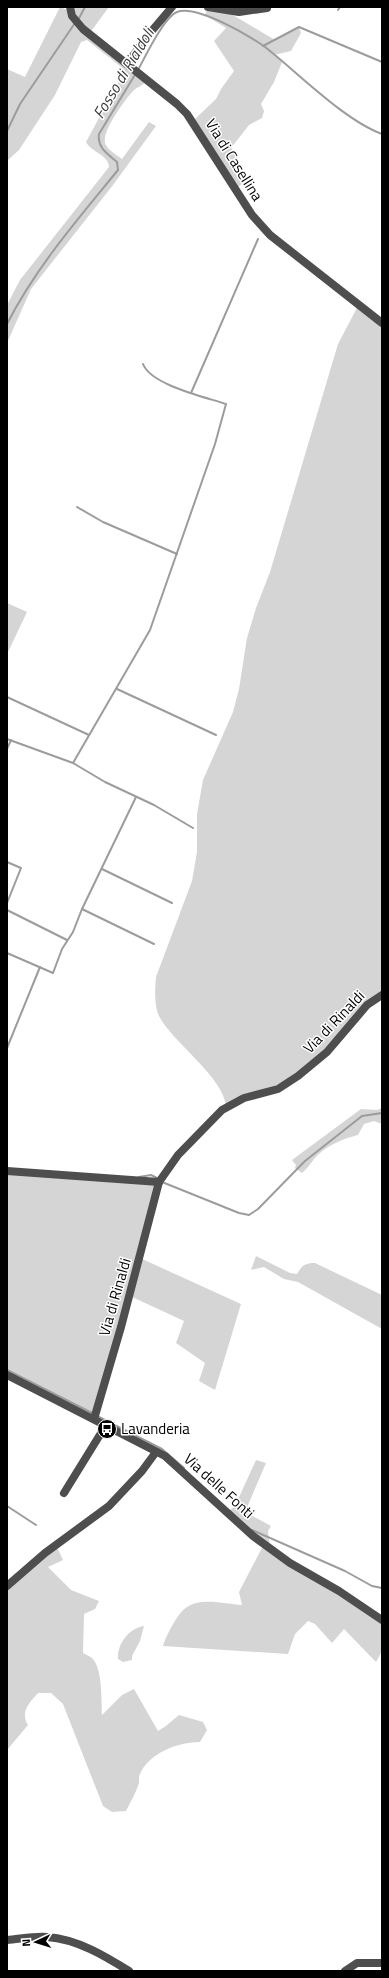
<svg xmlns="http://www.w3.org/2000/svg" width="389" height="1978" font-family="'Titillium Web',sans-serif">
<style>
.green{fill:#d5d5d5}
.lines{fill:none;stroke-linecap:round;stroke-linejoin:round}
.stream{stroke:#9c9c9c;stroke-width:2}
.minor{stroke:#4e4e4e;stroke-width:8}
.tertiary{stroke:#4e4e4e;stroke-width:8}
.labels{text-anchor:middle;stroke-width:3;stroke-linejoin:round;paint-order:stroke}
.street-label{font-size:15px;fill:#000;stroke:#fff}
.poi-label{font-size:15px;fill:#000;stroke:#fff;text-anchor:start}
.water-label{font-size:16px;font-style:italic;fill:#3d3d3d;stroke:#fff}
</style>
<rect width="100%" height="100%" fill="#fff"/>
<g class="green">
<path d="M60,7l10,4v-4h39l-20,27 59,46c-5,6 -10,6 -15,11 -8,9 -34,43 -27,54 3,6 11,10 16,14l27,-37 7,4 -43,59 -82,104 -24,54v-38l13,-25 89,-113c0,-12 -18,-15 -23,-25l39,-72 -38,-30 -6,2 -26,53 -36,55 -12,11v-92l18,8z"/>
<path d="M208,7l13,1 54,32 24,-13 2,6 -10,18 -17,4 8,7 -8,20 -13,22 3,7 -2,7 -13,7 -18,23 7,9 -1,6 8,18 -9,8 -43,-68 23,-22 5,-10 13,-18 -20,-30 12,-13 -21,-13z"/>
<path d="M359,304l23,19v672l-84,81 -72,31c-2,-30 -53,-64 -67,-91 -5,-11 -4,-28 -3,-39l36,-96 5,-29v-38l6,-34 30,-68 6,-23 8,-51 9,-30 14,-36 68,-228z"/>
<path d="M7,603l20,9 -20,42z"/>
<path d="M382,1108v16l-8,-3 -10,3 -6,11c-16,4 -33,11 -44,24 -4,5 -7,10 -12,14l-7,-5 1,-3 -4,-5 69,-51 16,1z"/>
<path d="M7,1171l152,11 -19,76 101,46 -26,86 -16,-9 6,-18 -29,-20 8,-22 -54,-25 -36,123 -87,-44z"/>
<path d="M256,1256l34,17 7,1c5,-8 7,-11 18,-11l67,32v34l-84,-47 -14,-3 -20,-12 -13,3z"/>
<path d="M256,1460l10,3 -21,49 26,14 -3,5 2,17 112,72v31l-6,11 -32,-33 -12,14 -17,-19 -7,-3 -13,13 -7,20 -125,-8c3,-10 15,-34 24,-39 14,-10 39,-3 55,-2l-3,-13 25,-48 -38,-31 9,-7z"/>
<path d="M56,1545l7,15 -15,7 23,23 28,11 -4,8 -11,5 -1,39c3,2 7,3 9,5 11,11 9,42 10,57l20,-20 12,-6 24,42 8,-5 13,-11 24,7 4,8 -7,12c-22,0 -51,11 -60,32 -2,3 0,8 -2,12 -3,8 -8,17 -12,25l-14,1 -9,-6 -40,-102 -12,-11h-13c-9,10 -18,19 -10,32l-21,25v-164z"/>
<path d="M144,1626l-4,15 -8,15v4l-9,2 -5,-3c-1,-15 11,-31 26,-33z"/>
</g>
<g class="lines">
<g class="stream">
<path d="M338,10l2,-3"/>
<path d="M78,20l7,-13"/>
<path d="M263,46l36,-19 83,35"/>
<path d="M138,70c7,-13 26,-53 39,-58 19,-8 78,26 93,39 31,25 76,70 112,83"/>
<path d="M7,131l13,-27 55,-81"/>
<path d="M7,324c29,-57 71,-105 111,-154l-1,-8c-9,-8 -20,-14 -18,-28l37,-61"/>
<path d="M191,393l67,-154"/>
<path d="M77,507l26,15 74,32"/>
<path d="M7,566v5"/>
<path d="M117,689l99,46"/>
<path d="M7,697l82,38"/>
<path d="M7,739l66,24 32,19 49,23 39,23"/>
<path d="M7,749l4,-9"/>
<path d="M73,763l77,-133 65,-186 11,-40c-21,-7 -75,-19 -83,-40"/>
<path d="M7,862l14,6 -14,35"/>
<path d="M102,869l70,34"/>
<path d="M82,909l72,35"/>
<path d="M7,910l60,30"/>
<path d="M7,953l46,20 9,-24 11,-17 9,-23 54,-112"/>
<path d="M7,1048l33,-81"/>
<path d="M139,1177l12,-2 8,4"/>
<path d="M162,1182l77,31 10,2 9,-6 47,-48 57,-45 20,-3"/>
<path d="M7,1370l87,44"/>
<path d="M97,1416l65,33 22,19"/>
<path d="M7,1506l29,19"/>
<path d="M252,1530l93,41 27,15 10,2"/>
</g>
<g class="minor">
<path d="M208,7l31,5 28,-4"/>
<path d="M127,64l23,-31 22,-26"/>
<path d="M7,1171l152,11"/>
<path d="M94,1419l27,-92 38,-145 19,-27 44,-45 22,-12 34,-9 20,-13 29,-24 40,-47 15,-10"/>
<path d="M64,1493l42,-68"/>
<path d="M7,1586l38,-33 64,-47 33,-35 14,-19"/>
<path d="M7,1940c13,-1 27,-4 40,-3 30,2 58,19 82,34"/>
<path d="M345,1971l12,-8h25"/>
</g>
<g class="tertiary">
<path d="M70,7l2,9 11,13 94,75 10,10 65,101 18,20 112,88"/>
<path d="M7,1375l158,81 88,80 37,27 49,28 43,29"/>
</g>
</g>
<defs>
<symbol id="bus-disc" viewBox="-11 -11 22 22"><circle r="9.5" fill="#000" stroke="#fff"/><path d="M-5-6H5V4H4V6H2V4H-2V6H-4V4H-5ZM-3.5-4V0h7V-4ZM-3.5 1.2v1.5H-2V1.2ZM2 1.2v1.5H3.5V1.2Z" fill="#fff"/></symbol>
</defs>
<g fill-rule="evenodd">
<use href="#bus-disc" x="96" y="1418" width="22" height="22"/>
</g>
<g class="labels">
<g class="street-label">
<text transform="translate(234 160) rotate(58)" y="5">Via di Casellina</text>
<text transform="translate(334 1022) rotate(-46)" y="5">Via di Rinaldi</text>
<text transform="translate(115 1297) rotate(-74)" y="5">Via di Rinaldi</text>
<text transform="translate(219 1486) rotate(42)" y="5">Via delle Fonti</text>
</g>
<g class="poi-label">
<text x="121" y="1434">Lavanderia</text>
</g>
<g class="water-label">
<text transform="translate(123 73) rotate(-59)" y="6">Fosso di Rialdoli</text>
</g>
</g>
<rect width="389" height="1978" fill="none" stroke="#000000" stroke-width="16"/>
<g transform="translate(36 1942) rotate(266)" stroke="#ffffff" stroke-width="3" paint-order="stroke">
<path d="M0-3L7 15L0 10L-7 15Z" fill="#000000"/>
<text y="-6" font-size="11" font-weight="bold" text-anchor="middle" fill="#000000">N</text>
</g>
</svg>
